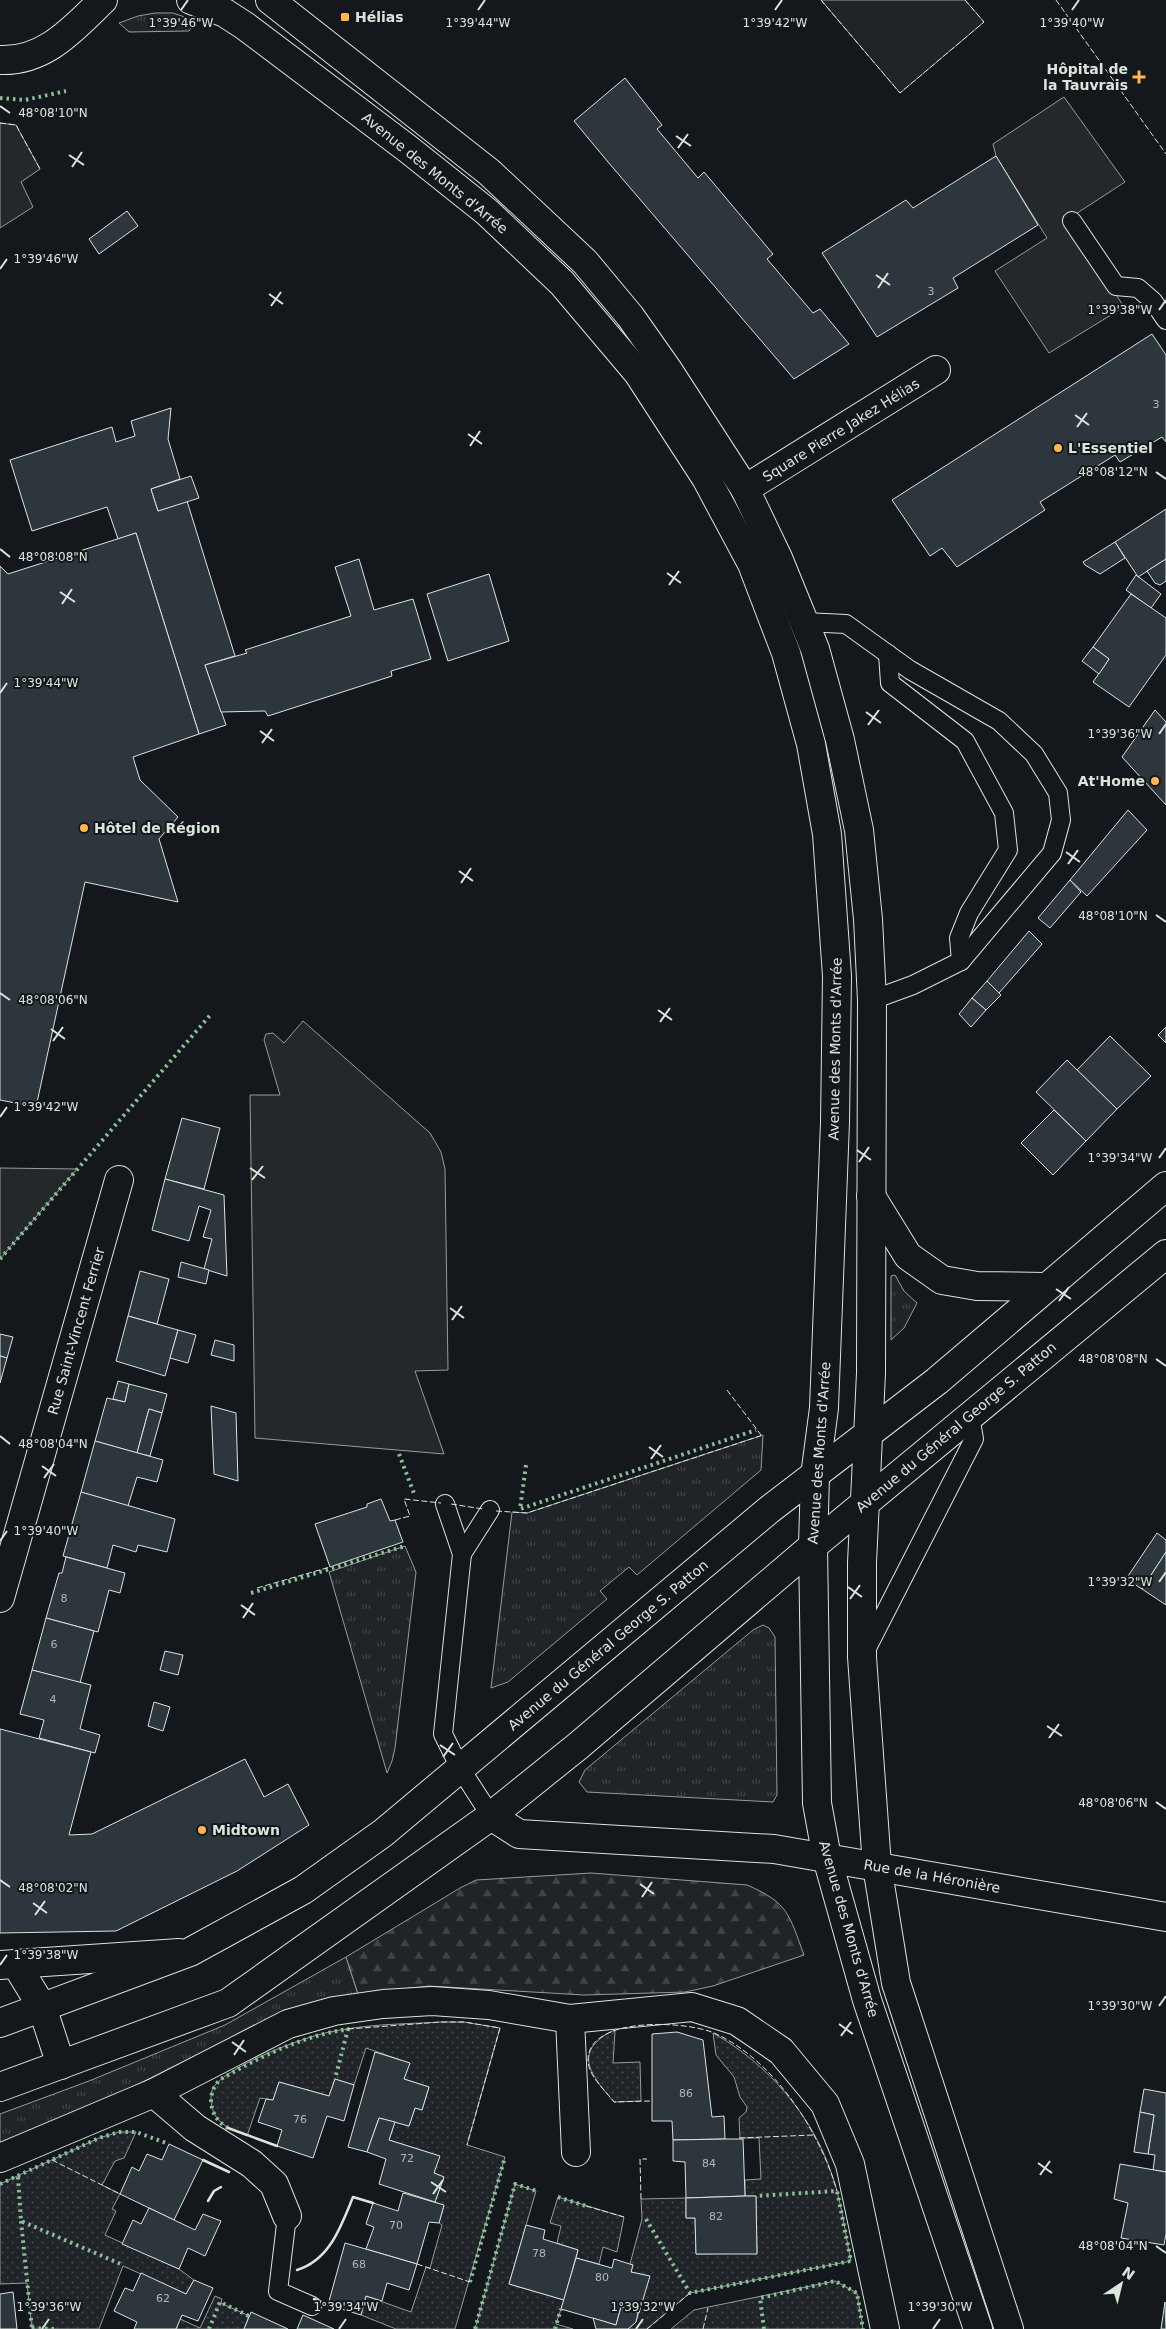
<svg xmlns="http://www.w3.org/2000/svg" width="1166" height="2329" font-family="'DejaVu Sans',sans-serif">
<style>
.grass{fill:url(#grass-tufts);stroke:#939e99}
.forest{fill:url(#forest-firs);stroke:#939e99}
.park{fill:url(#park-dots);stroke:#939e99}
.pitch{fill:#202428;stroke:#939e99}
.parking{fill:#24282b;stroke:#939e99}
.building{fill:#2c363c;stroke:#d8e6dc}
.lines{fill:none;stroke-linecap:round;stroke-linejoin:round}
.service-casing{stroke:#d8e6dc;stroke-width:20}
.minor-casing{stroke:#d8e6dc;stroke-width:30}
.tertiary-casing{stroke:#d8e6dc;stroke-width:30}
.primary-casing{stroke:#d8e6dc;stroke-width:30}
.service{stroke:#14181c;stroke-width:18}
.minor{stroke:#14181c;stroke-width:28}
.tertiary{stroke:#14181c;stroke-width:28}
.primary{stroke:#14181c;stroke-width:28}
.hedge{stroke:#8ac095;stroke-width:4;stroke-dasharray:2.5 4;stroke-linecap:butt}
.fence{stroke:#d8e6dc;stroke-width:1;stroke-dasharray:6 2.5;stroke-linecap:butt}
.wall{stroke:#d8e6dc;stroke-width:2.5}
.ticks{fill:none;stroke:#d8e6dc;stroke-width:2}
.poi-dot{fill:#ffb74d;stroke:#14181c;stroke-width:2}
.labels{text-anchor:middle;stroke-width:4;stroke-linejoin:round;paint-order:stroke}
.number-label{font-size:11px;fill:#adbab4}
.poi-label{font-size:14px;font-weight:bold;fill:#d8e6dc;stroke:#14181c;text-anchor:start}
.street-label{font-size:14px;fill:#d8e6dc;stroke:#14181c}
.ticks-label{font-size:12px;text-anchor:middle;fill:#d8e6dc;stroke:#14181c;stroke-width:4;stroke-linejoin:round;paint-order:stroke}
</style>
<defs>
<pattern id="grass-tufts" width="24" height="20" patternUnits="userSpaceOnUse" patternTransform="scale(1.25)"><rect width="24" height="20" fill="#202428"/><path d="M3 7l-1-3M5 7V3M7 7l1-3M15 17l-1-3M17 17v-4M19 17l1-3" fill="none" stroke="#404447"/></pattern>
<pattern id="forest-firs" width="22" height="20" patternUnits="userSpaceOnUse" patternTransform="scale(1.25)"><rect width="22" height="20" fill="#202428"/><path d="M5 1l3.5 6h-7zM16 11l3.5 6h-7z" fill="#404447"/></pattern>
<pattern id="park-dots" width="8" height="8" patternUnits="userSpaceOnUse" patternTransform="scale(1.25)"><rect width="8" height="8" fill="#202428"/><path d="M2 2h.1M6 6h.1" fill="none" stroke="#404447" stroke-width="1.8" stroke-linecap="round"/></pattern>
</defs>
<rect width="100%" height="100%" fill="#14181c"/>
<g class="grass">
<path d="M155,13h18l23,8 -7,10 -60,1 -10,-9 19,-7z"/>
<path d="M895,1275l9,16 13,12 -13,25 -13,12v-64z"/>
<path d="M763,1435l-2,35 -124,105 -8,-8 -29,24 7,8 -99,83 -17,6 21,-176 15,1z"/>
<path d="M405,1546l11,26 -21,176 -3,13 -5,12 -58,-201z"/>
<path d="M763,1625l6,3 6,9 2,158 -4,7 -186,-10 -8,-10 6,-12 168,-140z"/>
<path d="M346,1957l12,37 -85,23 -175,87 -98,40v-30l89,-33 136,-56z"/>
</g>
<path class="forest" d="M591,1873l156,12c42,18 42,30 57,70l-91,31 -28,6 -101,3 -155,-9 -71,8 -12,-37 114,-69 16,-8z"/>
<g class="park">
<path d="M441,2022h23l36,6 -33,117 38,12 -50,172h-59l-35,-14 5,-19 45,16 15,-45 4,1 12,-43 -3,-2 5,-17 -9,-4 9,-25 -10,-4 5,-17 -50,-16 6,-18 14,4 6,-18 7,2 7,-23 -25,-8 5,-16 -43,-15 -12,37 -19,-6 -6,17 -50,-14 -6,18 -13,-2 -13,38c-18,-7 -34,-13 -36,-35 0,-7 0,-12 5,-17 18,-20 87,-47 114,-52 36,-8 74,-8 111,-10z"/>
<path d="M612,2031h3l-2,32 27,-1 1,39 -27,1c-22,-26 -43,-49 -2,-71z"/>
<path d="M713,2033c54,30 100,83 119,142 10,28 13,58 19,86l-161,32 -43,36h-19l8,-7 13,-46 -18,-4 2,-7 -3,-1 12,-45 -1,-20 45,-1v20h9l1,36 61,-1 -1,-57h-11v-16l16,-1 -2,-41h-19l-1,-20 7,-6 1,-5 -7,-10 -6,-20 -18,-22z"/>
<path d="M119,2132h17l-12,26 -9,3 -13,24 18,9 -8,15 4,2 -11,24 74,34 15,11 -8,14 -63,-28 -24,63h-67l-5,-46 -27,1v-100l99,-46z"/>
<path d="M515,2184l21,7 -27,93 55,16 -8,24 17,5h-98z"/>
<path d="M558,2197l66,20 -7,35 -14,-5 -4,17 -23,-6 2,-8 -21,-7 4,-17 -11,-3z"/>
<path d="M835,2281l22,12 6,36h-192l23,-19z"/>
<path d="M215,2296l7,3 -1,4 28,13 -5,13h-68l4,-10 20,9z"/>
</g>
<path class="pitch" d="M821,0h144l19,22 -84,71z"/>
<g class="parking">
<path d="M1064,97l61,85 -57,37 56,88 -75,46 -54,-82 52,-33 -51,-82 -3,-12z"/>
<path d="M0,123l16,2 24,44 -19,13 12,25 -33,21z"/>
<path d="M303,1021l127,112 11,19 4,17 3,201 -33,1 29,83 -189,-16 -5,-343h30l-16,-55 2,-6 7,-1 11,10z"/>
<path d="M0,1168l77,1 -77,90z"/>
</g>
<g class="building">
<path d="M625,78l37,47 -5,4 41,49 6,-6 69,82 -6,5 46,54 7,-4 29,35 -55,35 -186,-217 -34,-41z"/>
<path d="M996,156l42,69 -85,53 5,10 -81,49 -55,-84 84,-53 7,8z"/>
<path d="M127,211l11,15 -39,28 -10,-15z"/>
<path d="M1152,334l14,21v87l-4,-5 -42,25 -5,-7 -75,47 5,8 -88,57 -15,-19 -12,8 -38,-56z"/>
<path d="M171,408l-3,31 12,40 -29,10 7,22 29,-10 48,155 -30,9 21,60 -27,9 -63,-201 -18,6 -11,-32 -75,24 -22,-71 102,-33 4,15 19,-6 -4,-15z"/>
<path d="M191,476l8,22 -41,13 -7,-22z"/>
<path d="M1166,509v50l-28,18 -23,-35z"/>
<path d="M136,533l63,201 -66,23 7,23 38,37 -19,22 19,63 -93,-20 -49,225 -36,-7v-534l8,8z"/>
<path d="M1115,542l10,16 -25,16 -15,-9 -2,-3z"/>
<path d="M359,559l15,51 39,-11 18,60 -40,12 1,5 -124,40 -3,-5 -44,1 -16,-47 42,-12 -2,-3 106,-34 -16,-49z"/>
<path d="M1166,559v22l-6,4 -5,-2 -8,-12z"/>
<path d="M489,574l20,67 -61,20 -21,-67z"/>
<path d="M1136,575l25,19 -10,14 -25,-18z"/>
<path d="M1131,594l35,24v37l-37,52 -36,-25 16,-23 -16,-12z"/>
<path d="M1093,647l16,12 -10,15 -17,-13z"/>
<path d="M1155,710l11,12v83l-44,-48z"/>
<path d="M1128,810l19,20 -60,66 -17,-16z"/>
<path d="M1070,880l11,12 -31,36 -12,-10z"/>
<path d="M1029,931l13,13 -43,49 -12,-12z"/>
<path d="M987,981l14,14 -15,15 -14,-12z"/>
<path d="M972,998l14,12 -15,17 -12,-13z"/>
<path d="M1166,1027v16l-8,-8z"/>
<path d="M1110,1036l41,40 -34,33 -40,-39z"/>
<path d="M1067,1060l50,49 -31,32 -50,-49z"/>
<path d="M1054,1110l32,31 -33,34 -32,-32z"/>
<path d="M182,1118l38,10 -16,61 -39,-10z"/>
<path d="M165,1179l59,16 3,81 -23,-7 8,-30 -9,-2 8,-27 -12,-4 -10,35 -37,-11z"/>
<path d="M181,1262l28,8 -3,14 -28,-7z"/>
<path d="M140,1271l29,8 -12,45 -29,-8z"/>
<path d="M128,1316l50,14 -13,46 -49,-15z"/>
<path d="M178,1330l18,5 -8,28 -18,-5z"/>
<path d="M0,1334l13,3 -6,21 -7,-2z"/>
<path d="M215,1340l19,5v16l-23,-6z"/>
<path d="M0,1356l7,2 -7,25z"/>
<path d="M118,1381l11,3 -4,18 -12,-3z"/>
<path d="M129,1384l38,10 -5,19 -13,-4 -12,44 -42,-12 12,-43 18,4z"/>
<path d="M211,1406l25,7 2,68 -24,-7z"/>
<path d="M149,1409l13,4 -12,43 -13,-3z"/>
<path d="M95,1441l68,19 -6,22 -20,-5 -9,29 -47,-14z"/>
<path d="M81,1492l94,27 -8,33 -29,-7 -2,7 -23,-7 -6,23 -44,-12z"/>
<path d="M381,1499l9,22 5,-1 8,22 -73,25 -15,-43 52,-17v-3z"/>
<path d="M1157,1533l9,7v12l-24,37 -16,-10z"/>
<path d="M1166,1552v53l-24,-16z"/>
<path d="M66,1557l59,16 -5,20 -11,-3 -11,42 -52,-14 13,-45h3z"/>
<path d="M46,1618l48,13 -14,52 -48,-13z"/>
<path d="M165,1651l18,4 -5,20 -18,-5z"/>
<path d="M32,1670l59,15 -11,44 20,6 -5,18 -56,-15 5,-18 -24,-6z"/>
<path d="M154,1702l16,5 -7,24 -15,-5z"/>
<path d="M0,1729l91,23 -22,83 23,-1 153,-75 19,38 24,-13 21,41 -72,46 -121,60 -116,2z"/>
<path d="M677,2032l26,8 9,77 12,-1 1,23 -52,1 -1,-19h-20v-87z"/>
<path d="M375,2052l35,11 -6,16 25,8 -7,23 -7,-2 -6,18 -30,-8 -12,34 -19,-5z"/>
<path d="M335,2079l19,6 -10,36 -17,-5 -14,42 -36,-12 5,-16 -24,-8 8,-23 7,1 6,-18 50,14z"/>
<path d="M1144,2089l22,4v79l-13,-2 2,-15 -7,-1 6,-39 -14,-3z"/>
<path d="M1140,2112l14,3 -6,39 -14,-2z"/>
<path d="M379,2118l16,4 -6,18 51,16 -6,17 10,4 -9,25 -56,-18 7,-25 -19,-7z"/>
<path d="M725,2139h18l2,57 -59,2 -1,-36 -12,-1v-21z"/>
<path d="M169,2144l34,16 -29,60 -54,-26 12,-27 7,4 8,-17 15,6z"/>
<path d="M1120,2164l46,8v62l-2,11 -43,-7 7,-35 -14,-4z"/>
<path d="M403,2193l41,12 -5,18 -10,-1 -12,42 -51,-15 8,-22 -8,-3 7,-21 25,8z"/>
<path d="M745,2196h11l1,58h-61l-1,-36h-9v-20z"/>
<path d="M149,2208l46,22 8,-16 18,7 -16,35 -17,-8 -9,21 -57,-25 11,-24 8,4z"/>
<path d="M526,2225l19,5 -2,9 35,11 -14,50 -55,-16z"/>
<path d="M345,2243l72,21 -8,26 -22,-7 -5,18 -16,-5 -5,19 -33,-10z"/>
<path d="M576,2258l36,10 2,-9 19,6 -2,7 19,4 -11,37 -18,-6 -5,18 -55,-16z"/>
<path d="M141,2273l45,21 8,-14 19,8 -15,33 -16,-6 -6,14h-42l3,-7 -23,-11 11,-23 8,3z"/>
<path d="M13,2292l4,37h-17v-35z"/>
<path d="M1165,2302l1,27h-5z"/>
<path d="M621,2307l17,6 -2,9 -8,7h-32l-3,-11 23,7z"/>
<path d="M251,2312l37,17h-44z"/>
<path d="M303,2315l31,14h-37z"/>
</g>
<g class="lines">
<defs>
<g id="service">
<path d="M1072,221l44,65 22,2 15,13 13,19"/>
<path d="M804,622l42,2 64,46 89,51 35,33 24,39 3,27 -9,33 -91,108 -48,24 -41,15"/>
<path d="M888,654l2,29 75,58 39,72 4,37 -39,63 -10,25 2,23"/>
<path d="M445,1504l17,50 -19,180 17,34 31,48"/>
<path d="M462,1554l28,-44"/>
<path d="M866,1650l108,-211 -4,-23"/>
<path d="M287,2216l-9,75 34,15"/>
</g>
<g id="minor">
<path d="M0,60c45,2 74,-32 103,-60"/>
<path d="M745,489l191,-119"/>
<path d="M0,1598l119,-418"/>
<path d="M16,1964l26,43 19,58"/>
<path d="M0,1965l179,-12"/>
<path d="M570,2019l6,133"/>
<path d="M154,2093l41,35 57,36 22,20 13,32"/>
<path d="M0,2158l154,-65 134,-69 46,-13 49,-7 49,-3 57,4 81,14 122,-12 45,14 44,30 44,53 25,60 35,165"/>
</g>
<g id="tertiary">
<path d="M191,0l34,13 20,13 163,123 79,63 75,71 76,90 68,105 46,86 34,89 25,91 16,90 10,142 -2,146 -11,286 -9,68 -2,70 4,257 10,55 40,142 111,329"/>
<path d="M270,0l219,172 96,90 45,54 38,54 77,119 33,69 37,91 25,91 19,90 9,89 4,81 -1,373 -9,190v94l15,209 19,117 113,346"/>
<path d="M871,1196l37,60 34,24 35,6 68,1"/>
<path d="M491,1816l28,18 255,15 392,68"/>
</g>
<g id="primary">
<path d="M0,2023l190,-71 113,-62 80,-57 387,-324 167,-128 229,-195"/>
<path d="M0,2087l228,-84 263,-187 87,-70 235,-200 353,-292"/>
</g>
</defs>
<use href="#service" class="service-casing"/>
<use href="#minor" class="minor-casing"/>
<use href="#tertiary" class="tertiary-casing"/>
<use href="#primary" class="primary-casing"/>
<use href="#service" class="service"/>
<use href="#minor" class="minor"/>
<use href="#tertiary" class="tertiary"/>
<use href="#primary" class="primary"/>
<g class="hedge">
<path d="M0,98l25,2 41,-9"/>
<path d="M0,1259l212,-246"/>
<path d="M399,1454l16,42"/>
<path d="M526,1465l-6,44 236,-79"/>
<path d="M251,1593l154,-47"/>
<path d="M228,2128c-19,-10 -23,-35 -7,-49 40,-23 82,-43 127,-50l-13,50"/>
<path d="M18,2177l3,44 102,44"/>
<path d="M0,2184l99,-46 20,-6h17l33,12"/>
<path d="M558,2197l28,9"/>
<path d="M646,2219l44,74 161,-32 -14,-70 -81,5"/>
<path d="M21,2221l11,108"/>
<path d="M470,2282l35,-125"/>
<path d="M32,2328l24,1"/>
<path d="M209,2329l11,-27 29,14"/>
<path d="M475,2329l40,-145 22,7"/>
<path d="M555,2329l6,-20"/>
<path d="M764,2329l-4,-31 75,-17 22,12 6,36"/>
</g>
<g class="fence">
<path d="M821,0l79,93 84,-71 -19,-22"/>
<path d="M1056,0l110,154"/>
<path d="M0,123l16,2 24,44"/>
<path d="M727,1390l34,45"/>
<path d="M451,1504l32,5"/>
<path d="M496,1511l31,2 236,-78"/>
<path d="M395,1520l15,-4 -6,-17 37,4"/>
<path d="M257,1588l73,-21"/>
<path d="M348,2029l93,-7h23l36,6 -33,117"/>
<path d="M650,2101l-36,1c-9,-12 -25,-25 -26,-41 -1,-46 99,-40 126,-28 59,26 106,98 123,158"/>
<path d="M739,2138l75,-3"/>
<path d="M52,2160l68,34"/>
<path d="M641,2199l-1,-40h7"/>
<path d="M586,2206l38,11"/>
<path d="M417,2264l53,18"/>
<path d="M647,2329l43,-36"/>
<path d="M703,2329l5,-21"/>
</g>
<g class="wall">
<path d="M228,2128l49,18"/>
<path d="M203,2160l26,12"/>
<path d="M208,2201l6,-10 7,-4"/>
<path d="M297,2270c33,-10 44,-44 56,-73l20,6"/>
<path d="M314,2299l14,6"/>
</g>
</g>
<path class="ticks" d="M181,10l7,-10M478,10l7,-10M775,10l7,-10M1072,10l7,-10M0,106l10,7M676,136l15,10M678,148l10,-14M69,155l15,10M72,167l10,-15M0,269l7,-10M876,275l14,10M878,288l10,-15M269,294l14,10M271,306l10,-14M1159,310l7,-10M1075,415l14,10M1077,427l10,-14M468,434l14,10M470,446l10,-15M1156,472l10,7M0,549l10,8M667,573l14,10M669,585l10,-14M60,592l15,10M62,604l10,-15M0,693l7,-10M866,712l15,11M868,725l11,-15M260,731l14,10M1159,734l7,-10M262,743l10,-14M1066,852l14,10M1068,864l10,-14M459,871l14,10M461,883l10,-15M1156,915l10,7M0,993l10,7M658,1010l14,10M660,1022l10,-14M51,1029l14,10M53,1041l10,-14M0,1117l7,-10M857,1150l14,10M1159,1158l7,-10M859,1162l10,-15M250,1168l15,10M252,1180l11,-14M1056,1289l15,10M1059,1301l10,-14M450,1308l14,10M452,1320l10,-14M1156,1359l10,7M0,1436l10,8M649,1447l14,10M651,1459l10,-14M42,1466l14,10M44,1478l10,-14M0,1541l7,-10M1159,1582l7,-10M848,1587l14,10M850,1599l10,-14M241,1605l14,10M243,1618l10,-15M1047,1726l15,10M1049,1738l10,-14M440,1745l15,10M443,1757l10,-14M1156,1802l10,7M0,1880l10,7M640,1884l14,10M642,1897l10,-15M33,1903l14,10M35,1915l10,-14M0,1965l7,-10M1159,2006l7,-10M839,2024l14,10M841,2036l10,-14M232,2042l14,10M234,2055l10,-15M1038,2163l14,10M1040,2175l10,-14M431,2182l15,10M433,2194l10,-14M1156,2246l10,7M42,2329l7,-10M339,2329l7,-10M636,2329l7,-10M933,2329l7,-10"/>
<g class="poi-dot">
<rect x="340" y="12" width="10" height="10" rx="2.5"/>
<path d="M1136.5 69.5h5v5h5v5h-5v5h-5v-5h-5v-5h5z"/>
<circle cx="1058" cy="448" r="5"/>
<circle cx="1155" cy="781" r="5"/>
<circle cx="84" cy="828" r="5"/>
<circle cx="202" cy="1830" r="5"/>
</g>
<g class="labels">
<g class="number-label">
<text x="931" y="295">3</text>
<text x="1156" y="408">3</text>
<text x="64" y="1602">8</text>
<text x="54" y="1648">6</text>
<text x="53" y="1703">4</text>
<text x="686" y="2097">86</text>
<text x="300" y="2123">76</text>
<text x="407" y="2162">72</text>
<text x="709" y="2167">84</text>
<text x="716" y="2220">82</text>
<text x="396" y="2229">70</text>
<text x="539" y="2257">78</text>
<text x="359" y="2268">68</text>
<text x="602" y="2281">80</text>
<text x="163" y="2302">62</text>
</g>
<g class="poi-label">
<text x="355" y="22">Hélias</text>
<text x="1128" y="74" text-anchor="end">Hôpital de<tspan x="1128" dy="16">la Tauvrais</tspan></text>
<text x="1068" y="453">L'Essentiel</text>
<text x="1145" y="786" text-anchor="end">At'Home</text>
<text x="94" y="833">Hôtel de Région</text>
<text x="212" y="1835">Midtown</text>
</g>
<g class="street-label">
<text transform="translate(435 173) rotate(39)" y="5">Avenue des Monts d'Arrée</text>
<text transform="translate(841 430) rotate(-32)" y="5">Square Pierre Jakez Hélias</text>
<text transform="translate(835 1049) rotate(-89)" y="5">Avenue des Monts d'Arrée</text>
<text transform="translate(76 1331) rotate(-74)" y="5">Rue Saint-Vincent Ferrier</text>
<text transform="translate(956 1427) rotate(-40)" y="5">Avenue du Général George S. Patton</text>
<text transform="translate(819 1453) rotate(-86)" y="5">Avenue des Monts d'Arrée</text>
<text transform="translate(608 1645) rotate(-40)" y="5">Avenue du Général George S. Patton</text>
<text transform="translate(932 1876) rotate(10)" y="5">Rue de la Héronière</text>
<text transform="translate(849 1929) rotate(74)" y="5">Avenue des Monts d'Arrée</text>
</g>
</g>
<g class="ticks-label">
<text x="181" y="27">1°39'46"W</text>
<text x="478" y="27">1°39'44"W</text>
<text x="775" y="27">1°39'42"W</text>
<text x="1072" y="27">1°39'40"W</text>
<text x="53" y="117">48°08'10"N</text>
<text x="46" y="263">1°39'46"W</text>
<text x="1120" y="314">1°39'38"W</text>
<text x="1113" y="476">48°08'12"N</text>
<text x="53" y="561">48°08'08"N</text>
<text x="46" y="687">1°39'44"W</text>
<text x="1120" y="738">1°39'36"W</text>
<text x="1113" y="920">48°08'10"N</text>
<text x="53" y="1004">48°08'06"N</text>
<text x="46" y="1111">1°39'42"W</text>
<text x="1120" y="1162">1°39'34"W</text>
<text x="1113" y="1363">48°08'08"N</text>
<text x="53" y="1448">48°08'04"N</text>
<text x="46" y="1535">1°39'40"W</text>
<text x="1120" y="1586">1°39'32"W</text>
<text x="1113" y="1807">48°08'06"N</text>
<text x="53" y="1892">48°08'02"N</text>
<text x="46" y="1959">1°39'38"W</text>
<text x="1120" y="2010">1°39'30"W</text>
<text x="1113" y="2250">48°08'04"N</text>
<text x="49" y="2311">1°39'36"W</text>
<text x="346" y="2311">1°39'34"W</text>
<text x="643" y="2311">1°39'32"W</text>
<text x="940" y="2311">1°39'30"W</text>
</g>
<g transform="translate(1121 2284) rotate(35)" stroke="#14181c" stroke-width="4" paint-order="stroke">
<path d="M0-4L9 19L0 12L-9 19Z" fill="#d8e6dc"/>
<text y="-8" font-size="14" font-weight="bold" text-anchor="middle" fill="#d8e6dc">N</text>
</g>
</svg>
